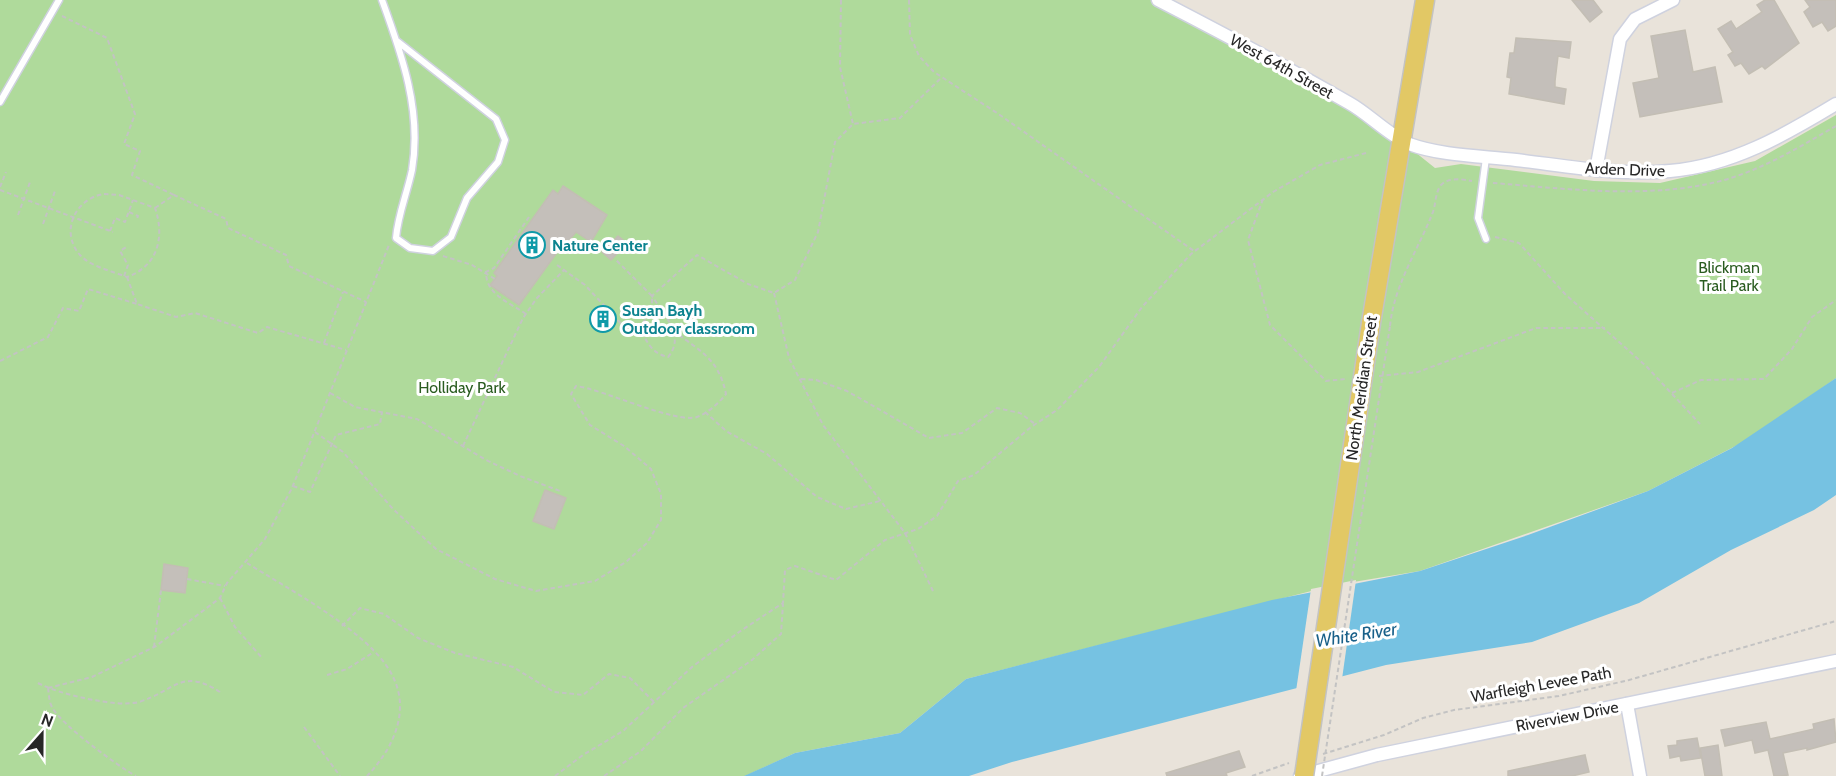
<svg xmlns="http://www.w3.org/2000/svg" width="1836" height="776" font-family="Cabin,sans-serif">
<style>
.green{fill:#afda9b}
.water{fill:#76c2e2}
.pier{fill:#e9e3da}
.building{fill:#c4bfba;stroke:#c3beb4;stroke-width:1.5}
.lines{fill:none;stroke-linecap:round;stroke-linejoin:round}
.lane-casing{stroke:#cfd2df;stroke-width:9}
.street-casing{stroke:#cfd2df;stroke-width:15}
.primary-casing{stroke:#c3c3c3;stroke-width:21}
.path{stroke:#c3c3c3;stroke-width:2;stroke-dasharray:4.5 3;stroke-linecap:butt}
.lane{stroke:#fff;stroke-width:6}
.street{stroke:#fff;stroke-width:12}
.primary{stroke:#e2c865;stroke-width:18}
.primary-bridge-casing{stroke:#c3c3c3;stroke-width:21;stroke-linecap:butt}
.path-bridge{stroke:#c3c3c3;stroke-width:2;stroke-dasharray:4.5 3;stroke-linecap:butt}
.primary-bridge{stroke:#e2c865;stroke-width:18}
.labels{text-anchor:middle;stroke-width:6;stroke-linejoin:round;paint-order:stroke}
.street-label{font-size:16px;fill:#272727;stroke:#fff}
.culture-label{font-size:16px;font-weight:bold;fill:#0d838f;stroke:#fff;text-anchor:start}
.park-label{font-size:16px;fill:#2a5c20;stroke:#fff}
.water-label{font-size:18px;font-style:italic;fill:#196089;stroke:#fff}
</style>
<rect width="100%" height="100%" fill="#e9e3da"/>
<path class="green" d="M0,0h1152c99,49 198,97 283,168l26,-4 133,17 66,2 95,-22 81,-46v263l-81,58 -107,55 -228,80 -85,14 -369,94 -66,54 -105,20 -50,23h-745z"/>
<path class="water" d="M1836,378v117l-22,15 -83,40 -92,53 -107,39 -146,23 -374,97 -43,14h-225l51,-23 105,-20 66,-54 306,-79 148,-29 108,-36 120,-44 84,-43z"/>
<path class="pier" d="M1356,580l-14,99 -46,12 15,-102z"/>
<g class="building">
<path d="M1572,0h21l9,12 -12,10z"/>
<path d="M1765,0h9l25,43 -34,26 -3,-3 -13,8 -8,-11 -6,3 -7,-11 5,-3 -15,-23 13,-8 5,8 6,-4 20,-13 -5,-7z"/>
<path d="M1805,0h31v26l-8,5 -6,-9 -9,5 -9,-15 6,-5z"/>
<path d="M1685,30l8,42 22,-5 7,35 -82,15 -7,-34 26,-5 -8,-42z"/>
<path d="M1516,38l55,4 -2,16 -11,-2 -3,25v6l11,2 -2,15 -55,-10 2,-16 -4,-1 3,-24h4z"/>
<path d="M563,186l44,29 -16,27 -15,-10 -8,10 -2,-2 -47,65 -29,-20 7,-9 -3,-3 59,-83 5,4z"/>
<path d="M618,236l9,7 -16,17 -9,-8z"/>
<path d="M599,307l17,12 -9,12 -17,-11z"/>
<path d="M545,490l21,8 -12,31 -21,-8z"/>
<path d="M164,564l24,4 -3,25 -24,-3z"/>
<path d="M1834,719l2,23 -29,8v-2l-24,5 5,22 -7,1h-7l-6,-26 -13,3 -3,-13 -27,6 -4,-16 45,-8 4,17 44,-10 -1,-5z"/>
<path d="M1697,738l4,20 -20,3 -1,-5 -10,2 -2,-12 9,-1v-4z"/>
<path d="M1718,745l4,31h-17l-5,-28z"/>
<path d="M1239,751l6,16 -19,6 1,3h-60l-1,-3z"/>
<path d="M1585,755l4,17 -17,4h-64v-5z"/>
</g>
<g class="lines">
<defs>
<g id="lane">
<path d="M382,0c20,55 40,111 30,170 -5,24 -14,44 -16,68l14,10 23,3 18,-14 16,-39 31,-36 7,-22 -9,-21 -99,-78"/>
<path d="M0,102l59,-102"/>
<path d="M1486,158l-8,60 8,21"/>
</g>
<g id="street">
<path d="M1158,0c64,33 128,67 191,103 20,11 39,32 60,41 33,12 73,12 107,16 51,6 103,16 154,11 61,-5 115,-36 166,-67"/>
<path d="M1596,170l24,-131 15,-20 38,-19"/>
<path d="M1627,704l13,72"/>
<path d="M1300,776l77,-21 459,-94"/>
</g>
<path id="primary" d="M1371,323l54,-323"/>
</defs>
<use href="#lane" class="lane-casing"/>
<use href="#street" class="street-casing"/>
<use href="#primary" class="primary-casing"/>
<g class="path">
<path d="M841,0l-1,67 13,57"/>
<path d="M909,0l1,35 9,21 15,16 63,41 197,138"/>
<path d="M62,16l45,22 28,76 -11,30 16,7 -8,24 42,20"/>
<path d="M1493,183c76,6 168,18 241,-6 36,-12 69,-32 102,-51"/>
<path d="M0,187l6,-15"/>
<path d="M0,190l113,42"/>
<path d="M104,194l15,1 36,13c10,29 3,58 -28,69 -15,-6 -36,-10 -47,-22 -21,-24 -4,-57 24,-61z"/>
<path d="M1263,199l-15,41 22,85 56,56 20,-2"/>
<path d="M155,208l19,-13 52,24 2,9 58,27 3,11 77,36"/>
<path d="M129,212l9,4 -1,3"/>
<path d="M18,215l12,-33"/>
<path d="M43,224l12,-33"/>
<path d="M110,231l5,-13 10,4 8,-22"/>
<path d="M1495,237l24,6 46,51 82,73 53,57"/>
<path d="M443,256l29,9 23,14"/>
<path d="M557,265l28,20 41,44 17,-6 9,-14v-13l-36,-36"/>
<path d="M124,276l4,-11 -8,-14 8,-5"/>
<path d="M127,277l10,27 39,13 19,-4 63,20 9,-6 79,23"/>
<path d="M774,293l15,65 34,67 82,108 28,58"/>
<path d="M526,314c-17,-12 -40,-19 -40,-42l8,-4 35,-51"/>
<path d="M639,325c7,15 11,28 29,32 18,-21 -4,-42 -16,-61l45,-41 51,29 26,9 21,-13 23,-48 17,-90 18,-18 47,-6 42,-41"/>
<path d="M1390,326c4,-41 28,-76 43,-114 3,-9 2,-19 8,-27 8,-8 21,-6 31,-4"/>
<path d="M324,343l19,-51"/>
<path d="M0,361l48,-24 15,-29 16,3 9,-22 49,15"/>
<path d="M1379,376l39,-4 118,-44h69"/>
<path d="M801,379l15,1 31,11 82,47 33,-5 35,-25 23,5 15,11"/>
<path d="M330,393l25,14 62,12 69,41 34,16 40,15"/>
<path d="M1672,393l29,-13 63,-1 28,-30 20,-32 24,-17"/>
<path d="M705,412l21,19 41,23 50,43 29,12 34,-8"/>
<path d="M315,432l28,20 50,57 43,40 59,30 41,12 59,-10 31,-19 21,-19 14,-23v-26l-10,-25 -27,-23 -34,-21 -19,-31 5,-8c26,3 100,38 121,31 12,-5 21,-13 29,-23 -7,-34 -24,-42 -51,-62"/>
<path d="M463,446l60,-128 14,-20 27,-28"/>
<path d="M293,486l17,6 26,-57 44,-11 2,-12"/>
<path d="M247,563c41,26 121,68 144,110 21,37 2,76 -24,103"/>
<path d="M187,579l38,7"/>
<path d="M220,598l15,29 28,32"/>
<path d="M342,626l18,-18 24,6 34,24 37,15 58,14 41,25 29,3 26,-21 21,4 24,24"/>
<path d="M154,647l7,-57"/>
<path d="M327,675l20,-6 27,-17"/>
<path d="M38,683c20,11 79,25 101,19 36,-11 42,-35 81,-10"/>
<path d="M48,688l44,-11 64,-31 64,-48 7,-15 38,-44 27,-51 97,-243"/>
<path d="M48,688c1,6 1,14 4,19 8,17 67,60 84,69"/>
<path d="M304,727l36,49"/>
<path d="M1323,754l61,-19 39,-17 31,-8 105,-14 70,-16 207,-59"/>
<path d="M555,776l28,-21 40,-24 69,-64 47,-35 44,-29 2,-33 10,-4 41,14 49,-40 33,-11 19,-13 21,-35 16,-6 57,-48 26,-17 42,-43 43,-60 49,-53 82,-62 47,-27 46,-12"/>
<path d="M604,776l37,-25 42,-43 69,-48 29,-26 2,-30"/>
<path d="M1252,776l37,-13"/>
</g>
<use href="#lane" class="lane"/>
<use href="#street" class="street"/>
<use href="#primary" class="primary"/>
<defs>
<path id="primary-bridge" d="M1304,776l67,-453"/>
</defs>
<use href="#primary-bridge" class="primary-bridge-casing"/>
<path class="path-bridge" d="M1322,776l68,-450"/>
<use href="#primary-bridge" class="primary-bridge"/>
</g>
<defs>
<symbol id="building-ring" viewBox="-11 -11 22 22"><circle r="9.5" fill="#fff" stroke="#0f9aa8" stroke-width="1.5"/><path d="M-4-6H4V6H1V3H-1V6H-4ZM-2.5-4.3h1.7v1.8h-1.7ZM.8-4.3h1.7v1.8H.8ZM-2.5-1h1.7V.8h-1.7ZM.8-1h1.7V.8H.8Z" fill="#0f9aa8"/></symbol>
</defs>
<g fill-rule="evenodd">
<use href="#building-ring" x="517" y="230" width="30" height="30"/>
<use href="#building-ring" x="588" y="304" width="30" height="30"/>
</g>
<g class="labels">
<g class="street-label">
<text transform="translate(1282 66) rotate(29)" y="6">West 64th Street</text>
<text transform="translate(1625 169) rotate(2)" y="6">Arden Drive</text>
<text transform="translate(1361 388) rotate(-82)" y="6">North Meridian Street</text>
<text transform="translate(1541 684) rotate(-10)" y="6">Warfleigh Levee Path</text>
<text transform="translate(1567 716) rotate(-11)" y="6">Riverview Drive</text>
</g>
<g class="culture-label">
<text x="552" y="251">Nature Center</text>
<text x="622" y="316">Susan Bayh<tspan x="622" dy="18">Outdoor classroom</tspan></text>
</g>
<g class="park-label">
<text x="1729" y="273">Blickman<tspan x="1729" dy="18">Trail Park</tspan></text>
<text x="462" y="393">Holliday Park</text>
</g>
<g class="water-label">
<text transform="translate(1356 635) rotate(-9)" y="6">White River</text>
</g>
</g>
<g transform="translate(42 734) rotate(21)" stroke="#ffffff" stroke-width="4.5" paint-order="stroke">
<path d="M0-4.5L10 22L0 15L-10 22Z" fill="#272727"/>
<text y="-9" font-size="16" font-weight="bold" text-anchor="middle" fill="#272727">N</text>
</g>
</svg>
